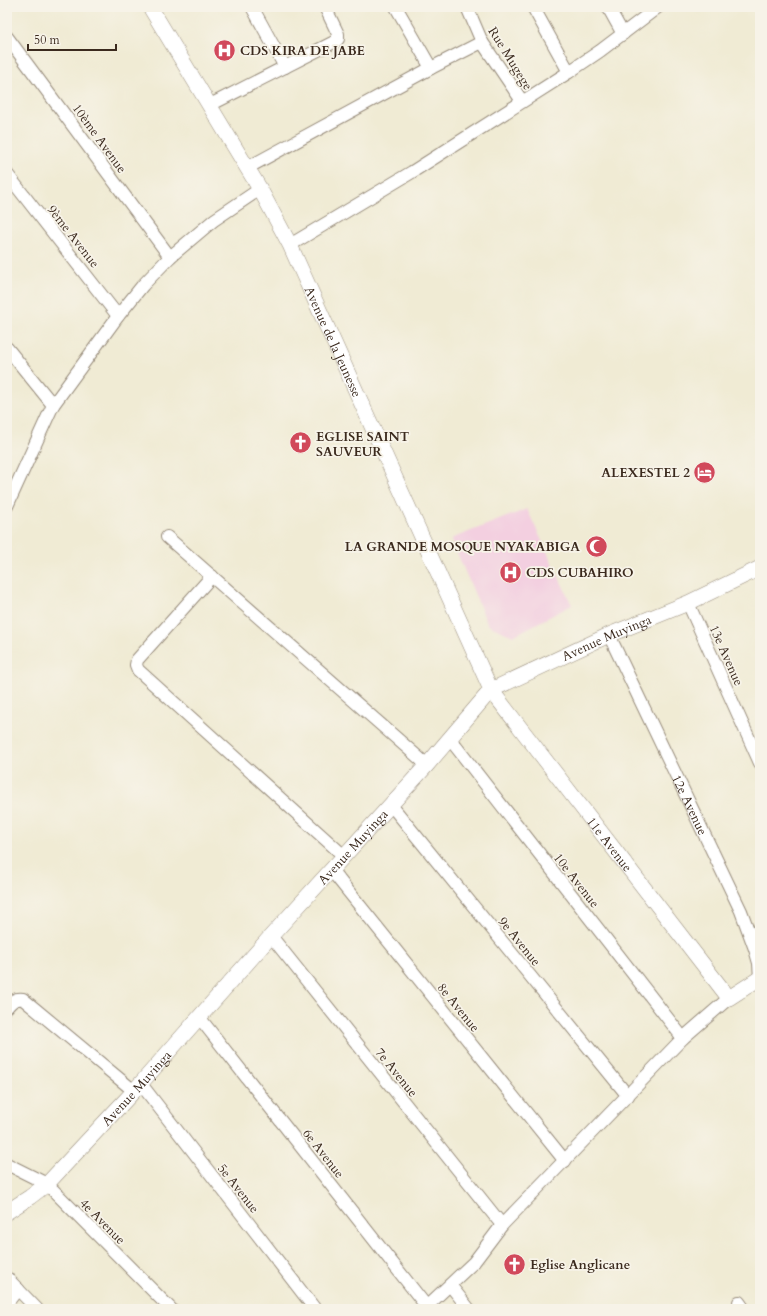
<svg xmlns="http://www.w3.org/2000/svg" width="767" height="1316" font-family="Cardo,serif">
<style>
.built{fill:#f3cfe0}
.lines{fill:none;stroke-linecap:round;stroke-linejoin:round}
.minor-casing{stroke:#968a79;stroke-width:14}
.tertiary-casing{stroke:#968a79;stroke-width:16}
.minor{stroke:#fff;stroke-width:12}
.tertiary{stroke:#fff;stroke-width:15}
.labels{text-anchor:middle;stroke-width:3.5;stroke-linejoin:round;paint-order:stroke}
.poi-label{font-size:13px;font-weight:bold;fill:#3b2a1e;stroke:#f7f3e8;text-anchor:start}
.street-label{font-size:13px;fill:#3b2a1e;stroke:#f7f3e8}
</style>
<rect width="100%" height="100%" fill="#f7f3e8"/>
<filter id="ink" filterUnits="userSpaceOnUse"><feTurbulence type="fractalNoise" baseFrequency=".025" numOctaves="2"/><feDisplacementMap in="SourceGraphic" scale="8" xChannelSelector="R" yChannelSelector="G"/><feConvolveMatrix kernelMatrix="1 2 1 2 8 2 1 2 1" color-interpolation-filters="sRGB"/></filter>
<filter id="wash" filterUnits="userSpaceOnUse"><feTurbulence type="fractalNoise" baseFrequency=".012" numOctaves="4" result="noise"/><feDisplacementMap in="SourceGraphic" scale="16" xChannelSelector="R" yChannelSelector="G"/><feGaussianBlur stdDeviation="0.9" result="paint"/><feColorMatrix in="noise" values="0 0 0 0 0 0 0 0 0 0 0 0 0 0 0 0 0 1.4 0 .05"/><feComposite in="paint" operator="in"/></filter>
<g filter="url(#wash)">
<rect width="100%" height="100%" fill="#f0ebd4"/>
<path class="built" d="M527,509l45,96 -59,31 -25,-11 -37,-86z"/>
</g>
<g filter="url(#ink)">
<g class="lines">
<defs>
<g id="minor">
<path d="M252,7l33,60"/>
<path d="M396,7l35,61"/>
<path d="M467,7l15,35 40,59"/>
<path d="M533,7l36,65"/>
<path d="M608,7l15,27"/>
<path d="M7,37l163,220"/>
<path d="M210,105l126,-64 2,-2v-5l-13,-27"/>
<path d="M247,168l184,-100 51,-26"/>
<path d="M7,174l111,142"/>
<path d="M290,245l122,-73 157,-100 31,-21 58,-44"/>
<path d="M7,348l46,57"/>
<path d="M7,506l46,-101 65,-89 25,-31 27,-28 44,-37 46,-31"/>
<path d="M167,537l260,228"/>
<path d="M212,576l-75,84 -1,5 2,5 206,186"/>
<path d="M688,603l72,160"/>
<path id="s1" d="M609,635l132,276 14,38 4,14 1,15"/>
<path d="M450,739l233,299"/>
<path d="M391,805l237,291"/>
<path d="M332,871l233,290"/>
<path d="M271,936l231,289"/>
<path d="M7,1007c5,-6 8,-9 16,-8l111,92"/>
<path d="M199,1017l228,290"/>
<path d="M141,1084l174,225"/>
<path d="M7,1164l40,20 124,125"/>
<path d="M7,1278l30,31"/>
<path d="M450,1285l19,24"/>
<path d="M739,1302l5,7"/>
<path d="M7,1303l11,-14"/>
<path d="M424,1309l50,-47 28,-37 181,-187 46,-40"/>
</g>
<g id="tertiary">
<path id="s2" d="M150,7l110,182 30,56 201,445 238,308 31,-20"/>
<path id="s3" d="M7,1212l23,-15 17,-13 87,-93 137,-155 156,-171 64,-75 118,-55 79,-32 72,-35"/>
</g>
</defs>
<use href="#minor" class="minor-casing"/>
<use href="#tertiary" class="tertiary-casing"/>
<use href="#minor" class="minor"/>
<use href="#tertiary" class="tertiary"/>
</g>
</g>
<defs>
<symbol id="hospital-disc" viewBox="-11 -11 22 22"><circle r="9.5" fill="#d1495b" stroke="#f7f3e8"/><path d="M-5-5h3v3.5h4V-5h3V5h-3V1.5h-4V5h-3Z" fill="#fff"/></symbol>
<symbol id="church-disc" viewBox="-11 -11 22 22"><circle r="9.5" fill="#d1495b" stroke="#f7f3e8"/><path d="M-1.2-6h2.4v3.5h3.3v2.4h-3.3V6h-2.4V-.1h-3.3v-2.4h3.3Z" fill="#fff"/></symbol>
<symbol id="hotel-disc" viewBox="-11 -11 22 22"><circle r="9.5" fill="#d1495b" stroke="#f7f3e8"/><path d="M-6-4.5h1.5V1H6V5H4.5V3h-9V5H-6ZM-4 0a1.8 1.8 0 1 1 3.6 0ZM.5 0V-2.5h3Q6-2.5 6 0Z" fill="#fff"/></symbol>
<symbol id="mosque-disc" viewBox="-11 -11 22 22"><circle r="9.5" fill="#d1495b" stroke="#f7f3e8"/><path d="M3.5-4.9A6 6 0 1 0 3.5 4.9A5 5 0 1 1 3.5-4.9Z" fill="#fff"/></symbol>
</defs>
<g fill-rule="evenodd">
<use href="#hospital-disc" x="212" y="38" width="25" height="25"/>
<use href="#church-disc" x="288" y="430" width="25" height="25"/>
<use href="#hotel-disc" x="692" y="460" width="25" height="25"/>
<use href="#mosque-disc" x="584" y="534" width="25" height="25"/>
<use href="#hospital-disc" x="498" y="560" width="25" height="25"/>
<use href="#church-disc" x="502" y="1252" width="25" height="25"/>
</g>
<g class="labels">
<g class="poi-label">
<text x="240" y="55">CDS KIRA DE JABE</text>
<text x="316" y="441">EGLISE SAINT<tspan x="316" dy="15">SAUVEUR</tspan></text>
<text x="690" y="477" text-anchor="end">ALEXESTEL 2</text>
<text x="580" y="551" text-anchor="end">LA GRANDE MOSQUE NYAKABIGA</text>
<text x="526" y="577">CDS CUBAHIRO</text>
<text x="530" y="1269">Eglise Anglicane</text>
</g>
<g class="street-label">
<text transform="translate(511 58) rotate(58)" y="5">Rue Mugege</text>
<text transform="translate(100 138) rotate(54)" y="5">10ème Avenue</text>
<text transform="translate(74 236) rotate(52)" y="5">9ème Avenue</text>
<text dy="5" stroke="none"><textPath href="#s2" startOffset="382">Avenue de la Jeunesse</textPath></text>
<text dy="5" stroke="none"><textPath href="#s3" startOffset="840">Avenue Muyinga</textPath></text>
<text transform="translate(727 655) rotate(66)" y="5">13e Avenue</text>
<text dy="5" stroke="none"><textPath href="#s1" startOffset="188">12e Avenue</textPath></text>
<text dy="5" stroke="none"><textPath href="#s2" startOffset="959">11e Avenue</textPath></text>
<text dy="5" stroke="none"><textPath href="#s3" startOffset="504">Avenue Muyinga</textPath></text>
<text transform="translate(577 880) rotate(52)" y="5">10e Avenue</text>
<text transform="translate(520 941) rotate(51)" y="5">9e Avenue</text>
<text transform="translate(459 1007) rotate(51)" y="5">8e Avenue</text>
<text transform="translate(397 1072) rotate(51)" y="5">7e Avenue</text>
<text dy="5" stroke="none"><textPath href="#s3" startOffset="180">Avenue Muyinga</textPath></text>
<text transform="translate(324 1153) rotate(52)" y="5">6e Avenue</text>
<text transform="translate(239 1188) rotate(52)" y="5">5e Avenue</text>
<text transform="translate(103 1221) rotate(45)" y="5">4e Avenue</text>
</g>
</g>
<rect width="767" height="1316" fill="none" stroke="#f7f3e8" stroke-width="24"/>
<path d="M28 44v6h88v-6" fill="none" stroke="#3b2a1e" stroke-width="2"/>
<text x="34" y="44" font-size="12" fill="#3b2a1e" stroke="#f7f3e8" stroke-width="3" paint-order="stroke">50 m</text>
</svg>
